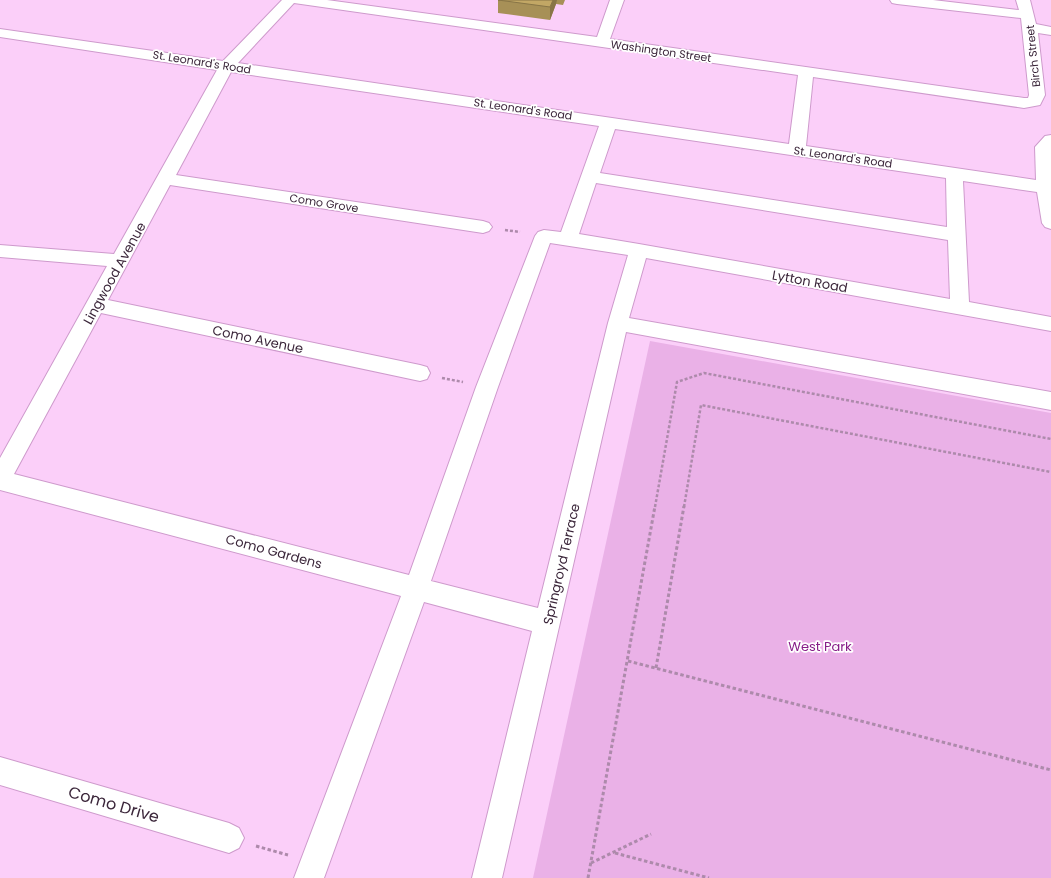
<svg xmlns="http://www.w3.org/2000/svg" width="1051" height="878" font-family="Poppins,sans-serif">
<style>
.green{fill:#eab1e7}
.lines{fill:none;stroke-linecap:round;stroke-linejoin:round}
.minor-casing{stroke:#ce9acc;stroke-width:2}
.path-far1{stroke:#ad8aab;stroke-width:2.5;stroke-dasharray:3 2;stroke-linecap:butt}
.path{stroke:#ad8aab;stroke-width:3;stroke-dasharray:3.5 2.5;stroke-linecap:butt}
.minor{fill:#fff;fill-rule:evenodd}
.wall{fill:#a79057}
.shaded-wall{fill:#887547}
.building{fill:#c2a765;stroke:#887547}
.labels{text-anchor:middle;stroke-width:3.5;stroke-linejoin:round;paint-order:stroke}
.far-street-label{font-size:11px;fill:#3b263a;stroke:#fff}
.street-label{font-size:13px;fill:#3b263a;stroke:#fff}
.park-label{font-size:13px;fill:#871e88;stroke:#fff}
.near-street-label{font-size:16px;fill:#3b263a;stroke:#fff}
</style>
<rect width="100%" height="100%" fill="#fbcff9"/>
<path class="green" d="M650,341l401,72v465h-518z"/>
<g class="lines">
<defs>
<g id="minor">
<path d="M282,0h45l270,37 13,-37h14l-14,39 414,59h4l1,-3 -8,-77 -124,-14 -5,-1 -2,-3h43l86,10 -3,-10h14l6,24 15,3v8l-13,-2 7,62 -5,10 -16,3 -211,-31 -7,69 230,34 -1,-33 10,-11 6,-1v94l-6,-2 -3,-4 -5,-31 -74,-11 6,121 82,15v14l-405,-73 -17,60 422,74v18l-425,-78 -124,546h-30l60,-247 -108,-29 -100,276h-30l107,-282 -401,-106v-32l107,-192 -107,-9v-12l114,9 103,-184 -217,-33v-8l223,32zM294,3l504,72 -9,69 -551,-81zM231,72l368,54 -38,106 -17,-2 -6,2 -3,4 -59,151 -67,188 -395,-101 87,-161 319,68 7,-2 3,-6 -3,-6 -7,-2 -312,-65 62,-115 313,48 6,-2 3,-4 -3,-4 -6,-2 -307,-46zM615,129l331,49 1,49 -347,-54zM596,183l352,57 2,59 -311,-55 -60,-10zM550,243l78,12 -20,68 -70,285 -107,-27 67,-194z"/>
<path d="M0,757l229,66 10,5 5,10 -5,10 -10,5 -229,-68z"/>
</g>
</defs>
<use href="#minor" class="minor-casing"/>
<g class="path-far1">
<path d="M505,230l15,2"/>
<path d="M442,378l21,4"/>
<path d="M655,507l22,-125 27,-9 347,66"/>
<path d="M684,507l17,-102 350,67"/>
</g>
<g class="path">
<path d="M628,661l423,109"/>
<path d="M656,668l28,-162"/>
<path d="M256,846l32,9"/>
<path d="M615,853l94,25"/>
<path d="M591,863l60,-29"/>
<path d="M588,878l67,-372"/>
</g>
<use href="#minor" class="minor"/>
</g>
<path class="wall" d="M498,0h67l-2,5 -7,-1 -6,16 -52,-7z"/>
<path class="shaded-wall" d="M553,0h4l-1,4 -6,16v-13z"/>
<path class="building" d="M498,0h55l-3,7z"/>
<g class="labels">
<g class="far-street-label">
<text transform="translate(661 51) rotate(8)" y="4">Washington Street</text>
<text transform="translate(1033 56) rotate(-96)" y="4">Birch Street</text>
<text transform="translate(202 62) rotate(9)" y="4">St. Leonard's Road</text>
<text transform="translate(523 109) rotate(8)" y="4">St. Leonard's Road</text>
<text transform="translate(843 157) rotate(8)" y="4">St. Leonard's Road</text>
<text transform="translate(324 203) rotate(9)" y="4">Como Grove</text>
</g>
<g class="street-label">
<text transform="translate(114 273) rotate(-61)" y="5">Lingwood Avenue</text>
<text transform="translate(810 281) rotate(10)" y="5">Lytton Road</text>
<text transform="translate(258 339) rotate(12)" y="5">Como Avenue</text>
<text transform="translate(274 551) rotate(15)" y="5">Como Gardens</text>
<text transform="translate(561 564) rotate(-77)" y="5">Springroyd Terrace</text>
</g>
<g class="park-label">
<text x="820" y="651">West Park</text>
</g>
<g class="near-street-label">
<text transform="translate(114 804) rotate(16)" y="6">Como Drive</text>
</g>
</g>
</svg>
